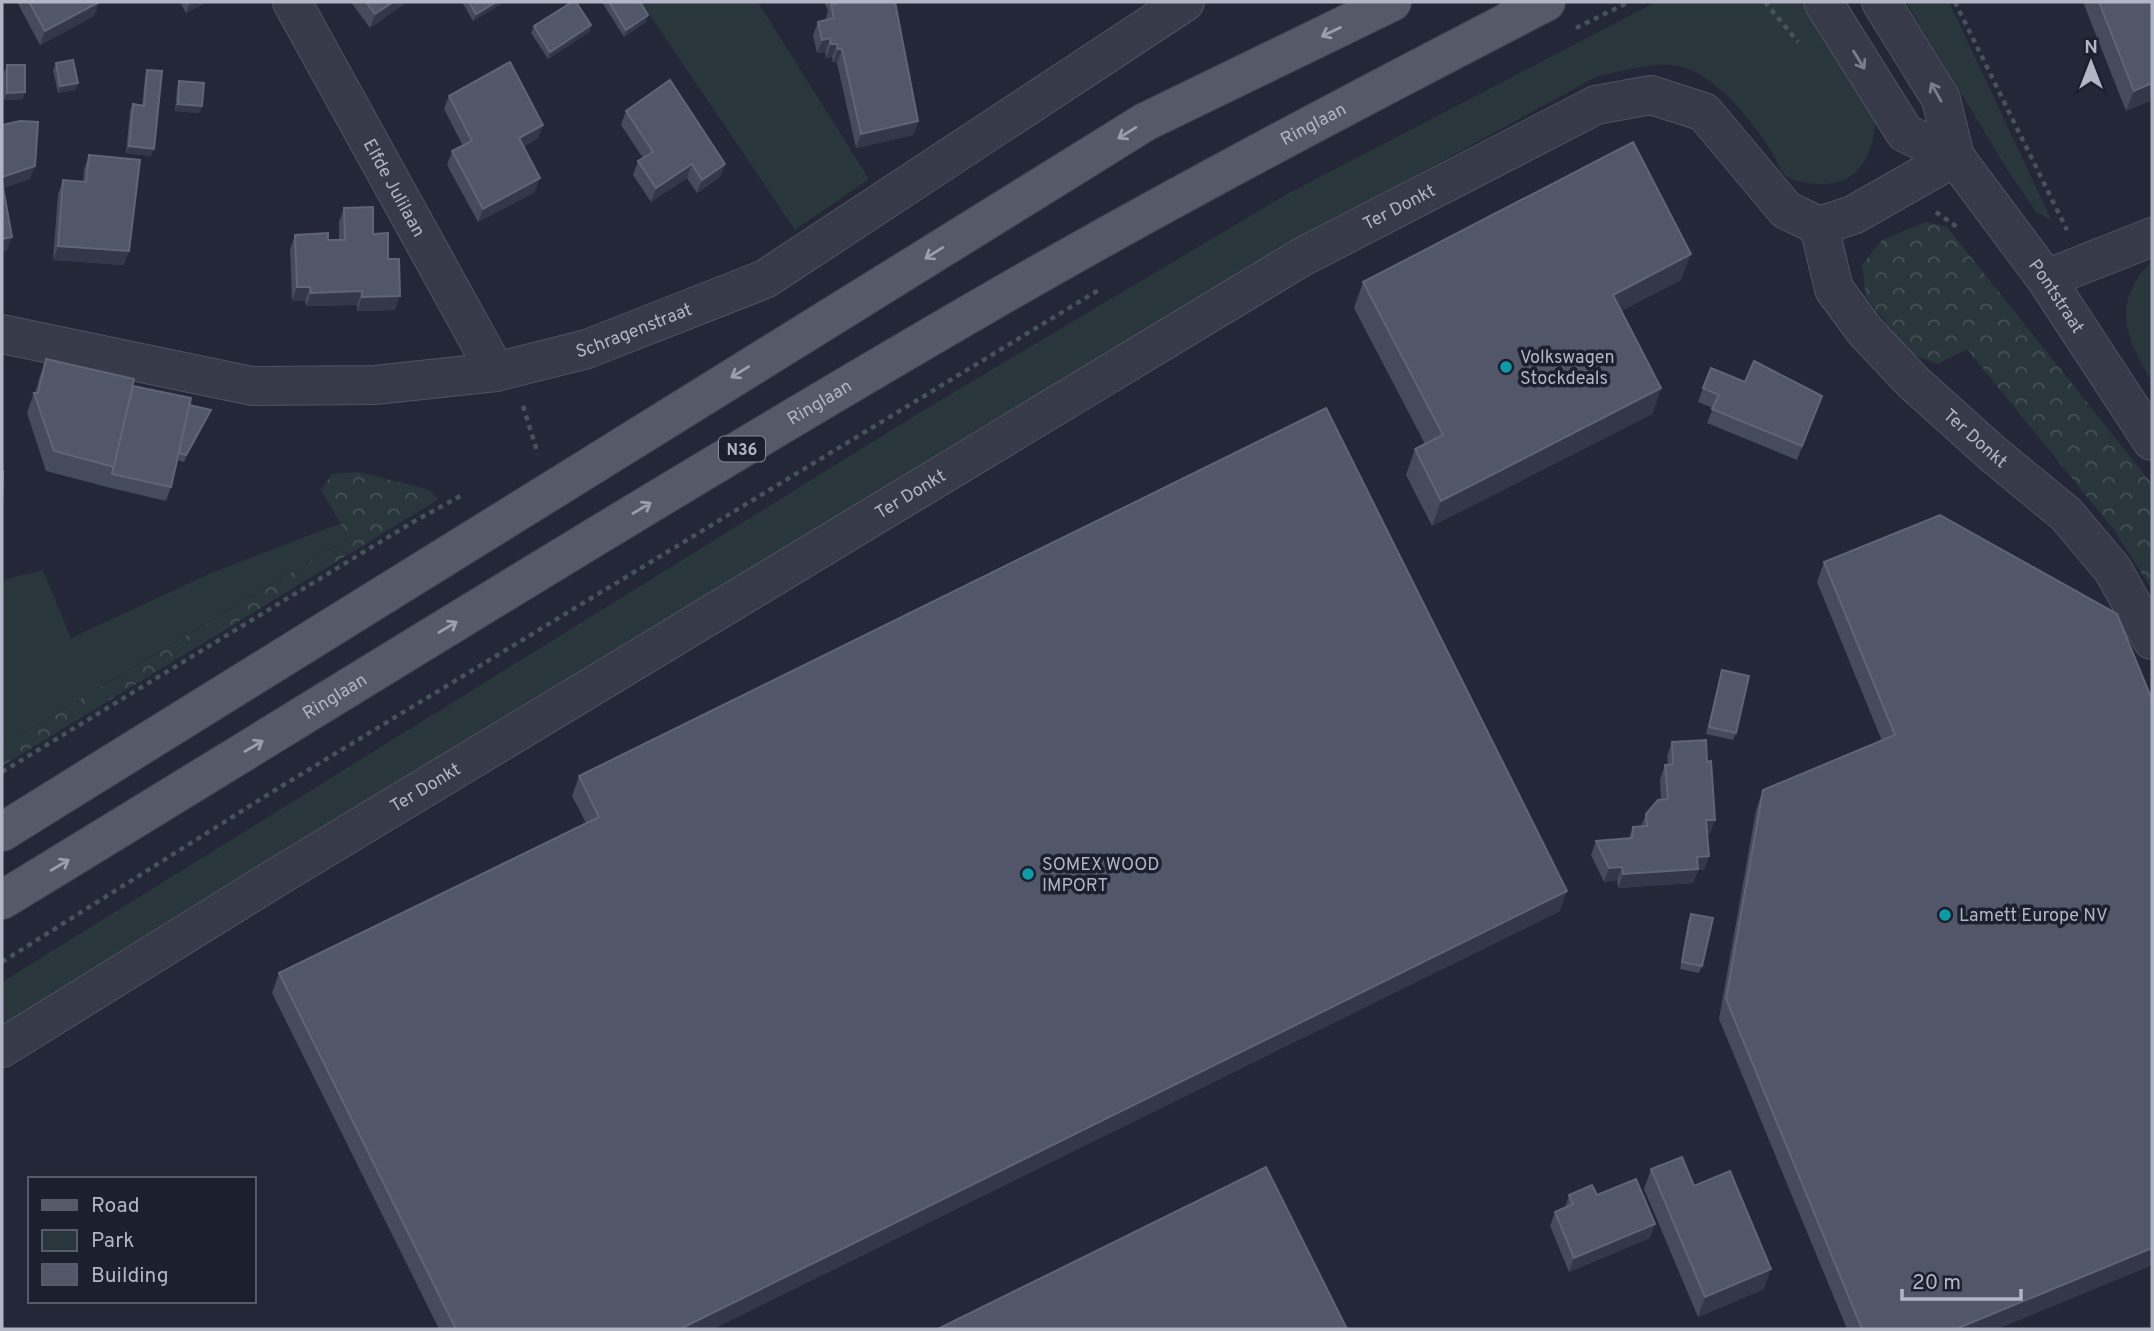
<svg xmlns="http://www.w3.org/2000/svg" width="2154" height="1331" font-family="Overpass,sans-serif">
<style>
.green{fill:#29363c}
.forest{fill:url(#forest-crowns)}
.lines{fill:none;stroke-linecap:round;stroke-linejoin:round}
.minor-casing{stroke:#4f5260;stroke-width:40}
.major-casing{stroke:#404351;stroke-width:40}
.path{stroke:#47535a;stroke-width:4.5;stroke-dasharray:5 5;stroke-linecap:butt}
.minor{stroke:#373a48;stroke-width:38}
.major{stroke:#555968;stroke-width:38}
.wall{fill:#454a5d}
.shaded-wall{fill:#333749}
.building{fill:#515668;stroke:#606476;stroke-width:2}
.oneway{stroke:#9b9ead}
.oneway2{stroke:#7b7e8c}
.culture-dot{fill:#0f9aa8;stroke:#1c1f2d;stroke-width:2.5}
.labels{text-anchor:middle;stroke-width:7;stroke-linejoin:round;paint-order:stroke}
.shield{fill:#1c1f2d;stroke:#858897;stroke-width:2}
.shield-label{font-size:16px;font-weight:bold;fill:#b2b5c4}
.street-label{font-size:18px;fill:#b2b5c4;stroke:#1c1f2d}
.poi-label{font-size:18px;fill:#b2b5c4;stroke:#1c1f2d;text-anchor:start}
</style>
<defs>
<pattern id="forest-crowns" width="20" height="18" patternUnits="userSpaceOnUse" patternTransform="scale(1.75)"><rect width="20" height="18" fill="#29363c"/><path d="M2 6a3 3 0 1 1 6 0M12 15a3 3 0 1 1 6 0" fill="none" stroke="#465157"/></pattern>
</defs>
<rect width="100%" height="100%" fill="#242737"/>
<g class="green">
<path d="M641,2h117l111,177 -74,51z"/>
<path d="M1656,2h144l76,117c-4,38 -16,67 -60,65 -10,-1 -23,-2 -31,-9 -6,-5 -9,-17 -13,-23 -21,-32 -48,-67 -83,-83 -27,-11 -64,2 -91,7l-286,156 -1310,800v-50l917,-569 368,-219z"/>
<path d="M1906,2h43l103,219 -16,-9 -26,-38z"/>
<path d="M2152,261v120c-28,-44 -41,-79 0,-120z"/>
<path d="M341,523l9,14 -348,209v-166l41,-10 28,68 140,-65z"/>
</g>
<g class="forest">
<path d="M1926,222l21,5 205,257v106l-37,-59 -148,-182 -29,15 -29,-11 -43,-56 -4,-32 20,-25z"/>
<path d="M359,472l71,18 9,9 -437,267v-20l347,-208 -28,-48 11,-16z"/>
</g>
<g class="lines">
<defs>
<g id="minor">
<path id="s1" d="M292,2l204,370"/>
<path d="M1823,2l82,131 50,24"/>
<path id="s2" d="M1881,2l60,97 14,58 91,122 106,162"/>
<path id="s3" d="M1819,226l15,63 31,42 48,51 80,72 73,60 47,56 39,70"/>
<path d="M2046,279l106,-42"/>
<path id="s4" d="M2,334l250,52 123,-1 121,-13 91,-23 178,-70 420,-277"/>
<path id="s5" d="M2,1048l270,-168 1030,-623 294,-152 55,-10 53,17 82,98 33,16 34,-11 102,-58"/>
</g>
<g id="major">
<path d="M2,832l1143,-710 247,-120"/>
<path id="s6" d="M2,900c325,-198 647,-400 976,-591 186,-108 377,-208 568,-307"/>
</g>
</defs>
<use href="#minor" class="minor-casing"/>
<use href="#major" class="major-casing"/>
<g class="path">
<path d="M1765,2l33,40"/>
<path d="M1955,2l112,228"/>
<path d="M1576,28l53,-26"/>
<path d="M1936,212l21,15"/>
<path d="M523,406l15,48"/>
<path d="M2,772l411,-250 51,-28"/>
<path d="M2,962l270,-170 830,-504"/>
</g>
<use href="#minor" class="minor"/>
<use href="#major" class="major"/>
</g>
<g class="wall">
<path d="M17,2h82l-5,14 -54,29z"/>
<path d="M180,2h27l-21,11z"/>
<path d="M351,2h54l-1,2 -34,24z"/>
<path d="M462,2h42l-31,19z"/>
<path d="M602,2h38l8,13 -2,7 -22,15z"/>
<path d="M824,2h71l23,119 -5,14 -57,13 -19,-85h-4l-1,-6 -6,1 -1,-6 -8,1 -4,-18 5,-13 8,-2v-2l2,-7z"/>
<path d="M2083,2h69v98l-26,11z"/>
<path d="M591,25l-2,7 -41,27 -17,-26 3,-7z"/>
<path d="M56,63l22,20 -3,7 -17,3 -5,-23z"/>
<path d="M7,65l16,34 -19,1v-28z"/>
<path d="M147,70l4,86 -25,-3 4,-42 3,-7 9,2 3,-29z"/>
<path d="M179,81l23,25 -3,7 -24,-2 2,-23z"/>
<path d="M449,96l94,29 -5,13 -15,9 12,45 -57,30 -31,-57 5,-14 11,-5 -19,-37z"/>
<path d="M626,111l99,53 -5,13 -23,16 -10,-15 -36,24 -18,-27 5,-14 5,-3 -22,-33z"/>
<path d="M89,155l35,110 -71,-5 5,-66 5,-14 20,2 1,-13z"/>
<path d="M344,208l29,26 15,25 7,51 -38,1v-6l-51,1 -1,-5h-13l-2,-52 5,-14 33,5h11v-18z"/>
<path d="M1681,280l-60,31 40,77 -9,26 -220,112 -26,-51 9,-26 10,-5 -71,-136 9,-26z"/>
<path d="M46,359l87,27 56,19 22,5 -3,7 -24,45 -7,-2 -6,27 -5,14 -59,-14 -61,-16 -19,-58 7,-20h1l4,-14z"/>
<path d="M1745,382l77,14 -25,64 -90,-37 6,-15 -15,-6 5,-14z"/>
<path d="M1824,562l328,138v565l-155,64h-150l-128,-310 37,-209 7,-20 119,-49 -65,-159z"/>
<path d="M1722,670l14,63 -3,7 -27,-6z"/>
<path d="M1672,742l35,20 8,58 -5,13 -3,1 2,22 -5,14h-6l-5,13 -75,5 -1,-8 -13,2 -13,-27 5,-14 33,-3 4,-11 8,-1 5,-12 15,-14 -1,-21 5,-14h3l-1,-9z"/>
<path d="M579,776l981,135 -847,418h-274l-167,-336 7,-20 307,-150 -14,-27z"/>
<path d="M1691,914l11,52 -3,7 -19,-4 8,-48z"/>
<path d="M1651,1169l43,17 70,103 -66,28 -54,-128z"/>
<path d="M1569,1195h28l58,29 -5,14 -81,34 -19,-46 5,-14 10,-4z"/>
</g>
<g class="shaded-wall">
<path d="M99,2l-5,14 -54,29 5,-14z"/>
<path d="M190,2h17l-21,11z"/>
<path d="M393,2h12l-1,2 -34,24 5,-14z"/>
<path d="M496,2h8l-31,19 3,-7z"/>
<path d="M648,15l-2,7 -22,15 2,-7z"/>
<path d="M591,25l-2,7 -41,27 2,-7z"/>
<path d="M830,38l-5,14 -8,1 5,-13z"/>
<path d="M831,44h6l-5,13 -6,1z"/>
<path d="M838,49h4l-5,14h-4z"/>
<path d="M78,83l-3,7 -17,3 2,-7z"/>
<path d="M2152,83v17l-26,11 8,-20z"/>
<path d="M25,92l-2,7 -19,1 3,-7z"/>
<path d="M178,104l24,2 -3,7 -24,-2z"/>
<path d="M918,121l-5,14 -57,13 5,-14z"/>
<path d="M543,125l-5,13 -24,14 5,-14z"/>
<path d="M129,146l25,3 -3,7 -25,-3z"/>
<path d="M692,164l-5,14 -36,24 5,-14z"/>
<path d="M725,164l-5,13 -23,16 5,-13z"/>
<path d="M35,166l-5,13 -28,10v-12z"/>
<path d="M540,178l-5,14 -57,30 5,-13z"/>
<path d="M12,237l-5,14 -5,1v-13z"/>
<path d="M58,246l71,5 -5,14 -71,-5z"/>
<path d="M1691,254l-10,26 -77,40 9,-25z"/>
<path d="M297,287h13l-5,14h-13z"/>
<path d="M362,291l-5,14 -51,1 5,-13z"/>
<path d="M400,296l-5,14 -38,1 5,-14z"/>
<path d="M1661,388l-9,26 -220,112 9,-25z"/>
<path d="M211,410l-3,7 -24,45 2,-7z"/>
<path d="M1706,820h9l-5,13 -9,1z"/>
<path d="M1709,856l-5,14h-6l-5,13 -75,5 5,-14 74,-17z"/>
<path d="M1622,867l-5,13 -13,2 5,-14z"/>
<path d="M1567,891l-7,20 -847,418h-33z"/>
<path d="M1655,1224l-5,14 -81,34 5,-14z"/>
<path d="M2152,1248v17l-155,64h-41z"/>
<path d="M1771,1269l-7,20 -66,28 7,-20z"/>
</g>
<g class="building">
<path d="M29,2h70l-54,29z"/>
<path d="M366,2h27l-18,12z"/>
<path d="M469,2h27l-20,12z"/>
<path d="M572,2h4l15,23 -41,27 -16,-26z"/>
<path d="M609,2h31l8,13 -22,15z"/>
<path d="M835,2h60l23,119 -57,13 -19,-85h-4l-1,-5h-6l-1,-6 -8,2 -4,-18 16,-4 -3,-14h5z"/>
<path d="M2099,2h53v81l-18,8z"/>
<path d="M73,60l5,23 -18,3 -4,-23z"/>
<path d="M510,62l33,63 -24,13 21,40 -57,31 -31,-58 20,-10 -23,-45z"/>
<path d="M7,65h18v27l-18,1z"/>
<path d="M147,70l15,1 -8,78 -25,-3 4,-42 11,2z"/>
<path d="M670,80l55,84 -23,16 -10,-16 -36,24 -18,-27 15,-9 -27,-41z"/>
<path d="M179,81l25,2 -2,23 -24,-2z"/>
<path d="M20,121l18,1 -3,44 -33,11v-52z"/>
<path d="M1633,142l58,112 -78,41 48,93 -220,113 -26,-52 28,-14 -80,-153z"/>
<path d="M89,155l51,5 -11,91 -71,-5 5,-66 23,2z"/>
<path d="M2,182l10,55 -10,2z"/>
<path d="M373,207v27l15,-1v26h11l1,37 -38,1v-6l-51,2 -1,-6h-13l-2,-52 33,-2v7h17l-1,-32z"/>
<path d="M46,359l88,20 -20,88 -60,-16 -20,-58h4z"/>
<path d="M1754,361l68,35 -20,50 -90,-37 7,-14 -16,-7 8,-20 34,14z"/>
<path d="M133,386l58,12 -20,89 -59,-13z"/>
<path d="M189,405l22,5 -25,45 -7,-2z"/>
<path d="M1326,408l241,483 -887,438h-224l-177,-356 320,-156 -20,-41z"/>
<path d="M2,471h1l-1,35z"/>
<path d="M1940,515l177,99 35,86v548l-196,81h-94l-136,-330 37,-209 132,-55 -71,-173z"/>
<path d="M1722,670l27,6 -13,57 -27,-6z"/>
<path d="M1706,740l1,22 4,-1 4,59h-9l3,36 -12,1 1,12 -75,5 -1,-7 -13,1 -13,-27 36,-3 1,-11 14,-1 -1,-12 12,-14 10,-1 -3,-34 8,-1 -1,-22z"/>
<path d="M1691,914l22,4 -11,48 -20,-4z"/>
<path d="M1682,1157l12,29 36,-15 41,98 -66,28 -54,-128z"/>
<path d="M1266,1167l81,162h-409z"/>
<path d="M1636,1179l19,45 -81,34 -19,-46 18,-8 -4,-9 23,-10 5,10z"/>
</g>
<defs><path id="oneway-shaft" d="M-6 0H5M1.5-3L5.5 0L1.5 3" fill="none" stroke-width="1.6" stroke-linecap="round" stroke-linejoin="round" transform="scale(1.75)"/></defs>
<g class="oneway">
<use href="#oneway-shaft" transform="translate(1331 32) rotate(154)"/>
<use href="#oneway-shaft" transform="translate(1127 133) rotate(148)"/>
<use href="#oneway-shaft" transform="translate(934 253) rotate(148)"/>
<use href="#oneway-shaft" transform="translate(740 372) rotate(148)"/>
<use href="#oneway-shaft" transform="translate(642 508) rotate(-31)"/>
<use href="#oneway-shaft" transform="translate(448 627) rotate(-31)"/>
<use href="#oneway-shaft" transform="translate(254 746) rotate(-31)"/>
<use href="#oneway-shaft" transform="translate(60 865) rotate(-31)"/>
</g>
<g class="oneway2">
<use href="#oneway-shaft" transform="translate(1859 60) rotate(58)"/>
<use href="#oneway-shaft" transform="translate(1936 92) rotate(-119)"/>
</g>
<g class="culture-dot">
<circle cx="1506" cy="367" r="7"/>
<circle cx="1028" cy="874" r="7"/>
<circle cx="1945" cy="915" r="7"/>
</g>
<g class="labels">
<rect class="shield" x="719" y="436.5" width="46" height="25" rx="5"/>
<g class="shield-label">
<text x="742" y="455">N36</text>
</g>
<g class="street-label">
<text dy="6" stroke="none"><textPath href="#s6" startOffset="1524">Ringlaan</textPath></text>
<text dy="6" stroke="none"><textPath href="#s1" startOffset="212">Elfde Julilaan</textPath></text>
<text dy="6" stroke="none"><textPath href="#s5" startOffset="1631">Ter Donkt</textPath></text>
<text dy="6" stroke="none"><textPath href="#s2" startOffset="346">Pontstraat</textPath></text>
<text dy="6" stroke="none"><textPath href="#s4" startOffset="644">Schragenstraat</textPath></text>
<text dy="6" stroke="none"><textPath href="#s6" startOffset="957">Ringlaan</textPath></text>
<text dy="6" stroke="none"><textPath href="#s3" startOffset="271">Ter Donkt</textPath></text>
<text dy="6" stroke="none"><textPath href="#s5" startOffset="1064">Ter Donkt</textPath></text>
<text dy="6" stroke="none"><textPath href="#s6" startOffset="390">Ringlaan</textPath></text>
<text dy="6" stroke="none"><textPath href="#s5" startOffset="497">Ter Donkt</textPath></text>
</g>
<g class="poi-label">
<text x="1520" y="363">Volkswagen<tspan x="1520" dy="21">Stockdeals</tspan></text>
<text x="1042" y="870">SOMEX WOOD<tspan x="1042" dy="21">IMPORT</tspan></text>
<text x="1959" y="921">Lamett Europe NV</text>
</g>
</g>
<rect width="2154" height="1331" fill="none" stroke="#b2b5c4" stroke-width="7"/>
<rect x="28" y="1177" width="228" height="126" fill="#1c1f2d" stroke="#585b69" stroke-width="2"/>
<rect x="42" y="1200" width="35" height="10" fill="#555968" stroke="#585b69" stroke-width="2"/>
<text x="91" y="1212" font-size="21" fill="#b2b5c4">Road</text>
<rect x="42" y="1230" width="35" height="21" fill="#29363c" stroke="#585b69" stroke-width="2"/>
<text x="91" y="1247" font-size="21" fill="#b2b5c4">Park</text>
<rect x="42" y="1264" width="35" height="21" fill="#515668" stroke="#585b69" stroke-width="2"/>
<text x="91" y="1282" font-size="21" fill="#b2b5c4">Building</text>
<g transform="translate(2091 63)" stroke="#1c1f2d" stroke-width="5" paint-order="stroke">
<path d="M0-5L12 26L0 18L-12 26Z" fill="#b2b5c4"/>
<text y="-10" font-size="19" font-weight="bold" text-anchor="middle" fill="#b2b5c4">N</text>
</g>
<path d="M1902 1289v10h119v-10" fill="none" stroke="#b2b5c4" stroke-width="3.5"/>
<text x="1912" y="1289" font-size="21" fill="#b2b5c4" stroke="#1c1f2d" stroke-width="5" paint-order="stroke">20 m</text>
</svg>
